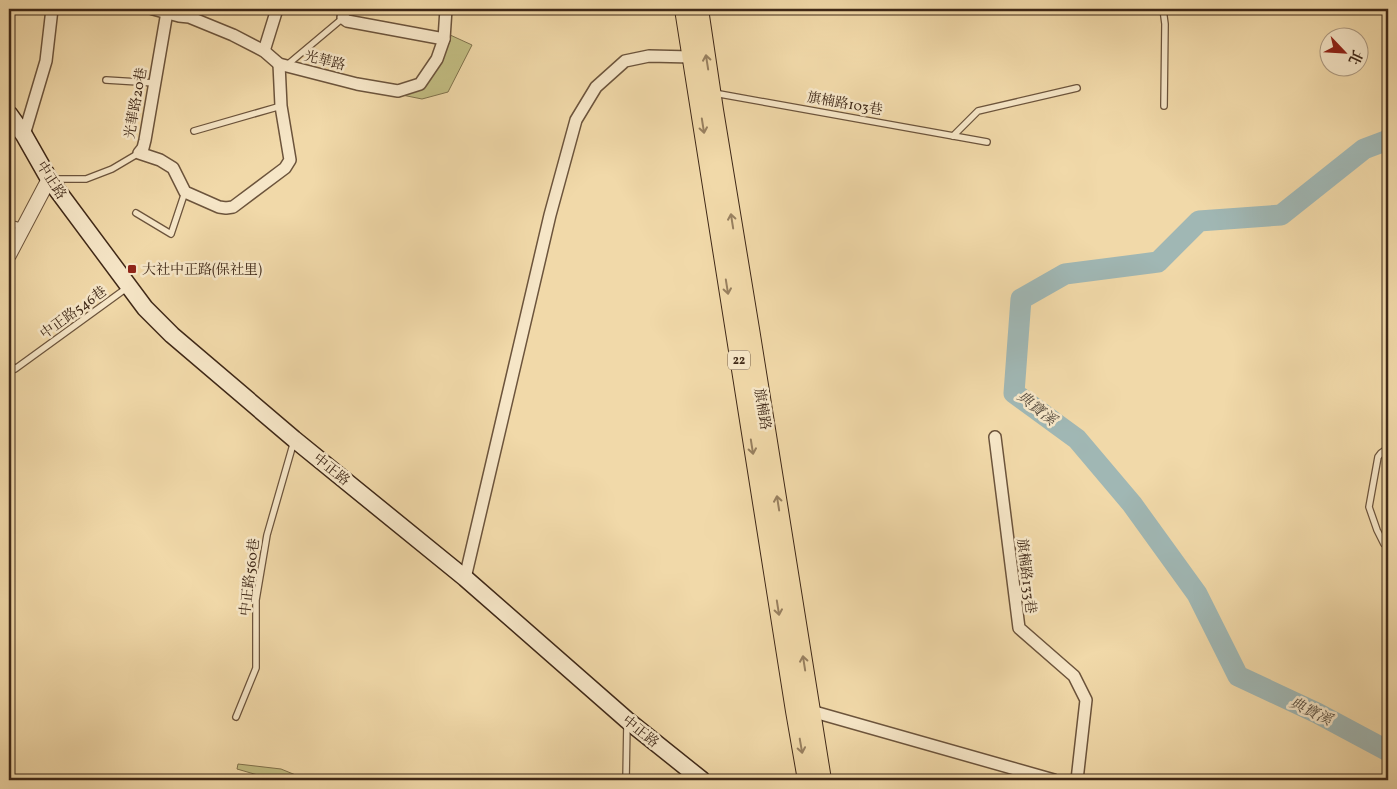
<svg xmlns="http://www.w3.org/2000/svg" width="1397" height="789" font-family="Vollkorn,'Noto Serif TC',serif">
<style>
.green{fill:#c2bd82;stroke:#80724c}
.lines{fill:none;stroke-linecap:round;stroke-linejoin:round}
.river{stroke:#a0b7b4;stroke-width:21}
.service-casing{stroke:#6c543c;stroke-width:8}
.minor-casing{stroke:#6c543c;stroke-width:14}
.tertiary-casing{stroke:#6c543c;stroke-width:16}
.secondary-casing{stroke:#3f2817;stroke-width:19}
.primary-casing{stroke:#3f2817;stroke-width:20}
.service{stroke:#f6e6c7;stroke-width:5.5}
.minor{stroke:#f6e6c7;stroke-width:11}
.tertiary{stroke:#f6e6c7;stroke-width:14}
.secondary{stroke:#f6e6c7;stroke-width:16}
.primary{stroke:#f1d9a9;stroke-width:18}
.oneway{stroke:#988060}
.poi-dot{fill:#8f2418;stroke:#f6e6c7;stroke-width:2}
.labels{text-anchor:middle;stroke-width:5;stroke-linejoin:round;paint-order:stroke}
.shield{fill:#f6e6c7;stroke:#76614c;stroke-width:1}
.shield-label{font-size:12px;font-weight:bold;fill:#3f2817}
.street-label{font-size:14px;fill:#3f2817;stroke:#f6e6c7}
.poi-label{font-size:14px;fill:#3f2817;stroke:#f6e6c7;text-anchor:start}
.water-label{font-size:15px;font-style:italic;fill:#574c3e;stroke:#f6e6c7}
</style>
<rect width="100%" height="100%" fill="#f1d9a9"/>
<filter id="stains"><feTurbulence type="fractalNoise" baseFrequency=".004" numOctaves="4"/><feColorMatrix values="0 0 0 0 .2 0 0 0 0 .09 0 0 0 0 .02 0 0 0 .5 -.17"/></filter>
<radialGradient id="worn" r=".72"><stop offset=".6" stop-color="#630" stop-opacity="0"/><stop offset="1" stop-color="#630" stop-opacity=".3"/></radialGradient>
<g class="green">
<path d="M448,34l24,11 -24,47 -26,7 -20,-4 17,-8z"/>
<path d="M238,764l43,5 22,9 36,2h-64l-38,-11z"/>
</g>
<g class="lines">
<path class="river" d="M1388,140l-24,9 -83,66 -82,6 -41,41 -93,12 -44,25 -7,94 63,46 55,65 65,90 41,82 79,37 71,38"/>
<defs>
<g id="service">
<path d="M1163,9l2,15 -1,82"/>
<path d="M287,65l56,-47"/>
<path d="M106,80l49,3"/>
<path d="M714,93l273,49"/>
<path d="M194,131l87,-25"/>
<path d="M953,136l25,-25 99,-23"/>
<path d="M52,179h34l26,-10 27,-16"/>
<path d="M136,213l35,21 14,-42"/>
<path d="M9,223l14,4"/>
<path d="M9,362l6,7 113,-82"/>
<path d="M1388,448l-7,5 -3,4 -9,50 8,23 7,14 4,2"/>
<path d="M236,717l20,-49v-68l11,-65 27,-94"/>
<path d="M626,780l1,-58"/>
</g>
<g id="minor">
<path d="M153,9l26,7 10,1 44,18 31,16 15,13 78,20 41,7 22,-7 17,-25 7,-20 2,-30"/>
<path d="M344,9l-1,9 4,3 97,18"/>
<path d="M167,12l-22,128 -2,8 -4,5 21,7 13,8 12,24 34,15 7,1 7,-1 52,-39 5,-8 -9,-54 -2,-42"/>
<path d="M264,51l13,-42"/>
<path d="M24,135l22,-74 6,-52"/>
<path d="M995,437l24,191 55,48 12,24 -9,80"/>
<path d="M465,578l85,-363 26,-95 20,-33 29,-26 24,-5 43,1"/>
<path d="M806,711h5l243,69"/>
</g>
<path id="tertiary" d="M9,255l40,-76"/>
<path id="secondary" d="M9,114l15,21 25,44 96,129 27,27 122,104 171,139 162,142 75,60"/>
<g id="primary">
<path d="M684,9l111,702 12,69"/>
<path d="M699,9l15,101 36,219 72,451"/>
</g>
</defs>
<use href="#service" class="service-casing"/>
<use href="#minor" class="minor-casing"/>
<use href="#tertiary" class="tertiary-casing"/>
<use href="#secondary" class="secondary-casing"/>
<use href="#primary" class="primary-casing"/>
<use href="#service" class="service"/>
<use href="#minor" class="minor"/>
<use href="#tertiary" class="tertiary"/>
<use href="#secondary" class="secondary"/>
<use href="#primary" class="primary"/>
</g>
<defs><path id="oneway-shaft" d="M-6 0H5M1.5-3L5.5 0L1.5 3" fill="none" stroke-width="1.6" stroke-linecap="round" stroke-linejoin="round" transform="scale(1.25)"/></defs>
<g class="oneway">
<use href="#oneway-shaft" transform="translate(707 62) rotate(-99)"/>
<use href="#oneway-shaft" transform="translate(703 126) rotate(81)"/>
<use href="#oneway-shaft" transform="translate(732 221) rotate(-99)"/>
<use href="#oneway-shaft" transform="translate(727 287) rotate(81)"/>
<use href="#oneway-shaft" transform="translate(752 447) rotate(81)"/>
<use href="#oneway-shaft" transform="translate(778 503) rotate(-99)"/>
<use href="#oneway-shaft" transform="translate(778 608) rotate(81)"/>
<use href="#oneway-shaft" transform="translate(804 663) rotate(-99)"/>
<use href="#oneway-shaft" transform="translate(801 746) rotate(80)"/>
</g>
<rect class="poi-dot" x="127" y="264" width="10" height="10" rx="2.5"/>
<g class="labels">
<rect class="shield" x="728" y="350.5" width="22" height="19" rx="4"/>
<g class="shield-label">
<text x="739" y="364">22</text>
</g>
<g class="street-label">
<text transform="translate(325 60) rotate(14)" y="5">光華路</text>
<text transform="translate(135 103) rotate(-80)" y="5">光華路20巷</text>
<text transform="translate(845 103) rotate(10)" y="5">旗楠路103巷</text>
<text transform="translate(52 180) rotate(57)" y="5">中正路</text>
<text transform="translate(73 312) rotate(-36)" y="5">中正路546巷</text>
<text transform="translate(763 409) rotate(81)" y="5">旗楠路</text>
<text transform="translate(332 469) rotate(39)" y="5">中正路</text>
<text transform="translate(1027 576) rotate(83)" y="5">旗楠路133巷</text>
<text transform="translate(249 577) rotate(-83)" y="5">中正路560巷</text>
<text transform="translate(641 731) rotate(39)" y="5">中正路</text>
</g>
<g class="poi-label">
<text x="142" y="274">大社中正路(保社里)</text>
</g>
<g class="water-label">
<text transform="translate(1037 408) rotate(39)" y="5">典寶溪</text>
<text transform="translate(1311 711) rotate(26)" y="5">典寶溪</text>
</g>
</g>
<rect width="1397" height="789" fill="none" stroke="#f1d9a9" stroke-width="30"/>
<rect x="10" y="10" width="1377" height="769" fill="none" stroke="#3f2817" stroke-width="2.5"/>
<rect x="15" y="15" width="1367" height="759" fill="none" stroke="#3f2817"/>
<g transform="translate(1344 52) rotate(115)"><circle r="24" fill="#f6e6c7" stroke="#ad9a81"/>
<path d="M0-4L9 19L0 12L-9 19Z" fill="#8f2418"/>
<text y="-8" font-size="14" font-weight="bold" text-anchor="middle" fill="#3f2817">北</text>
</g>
<rect width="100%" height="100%" filter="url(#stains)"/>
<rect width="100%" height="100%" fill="url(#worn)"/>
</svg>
